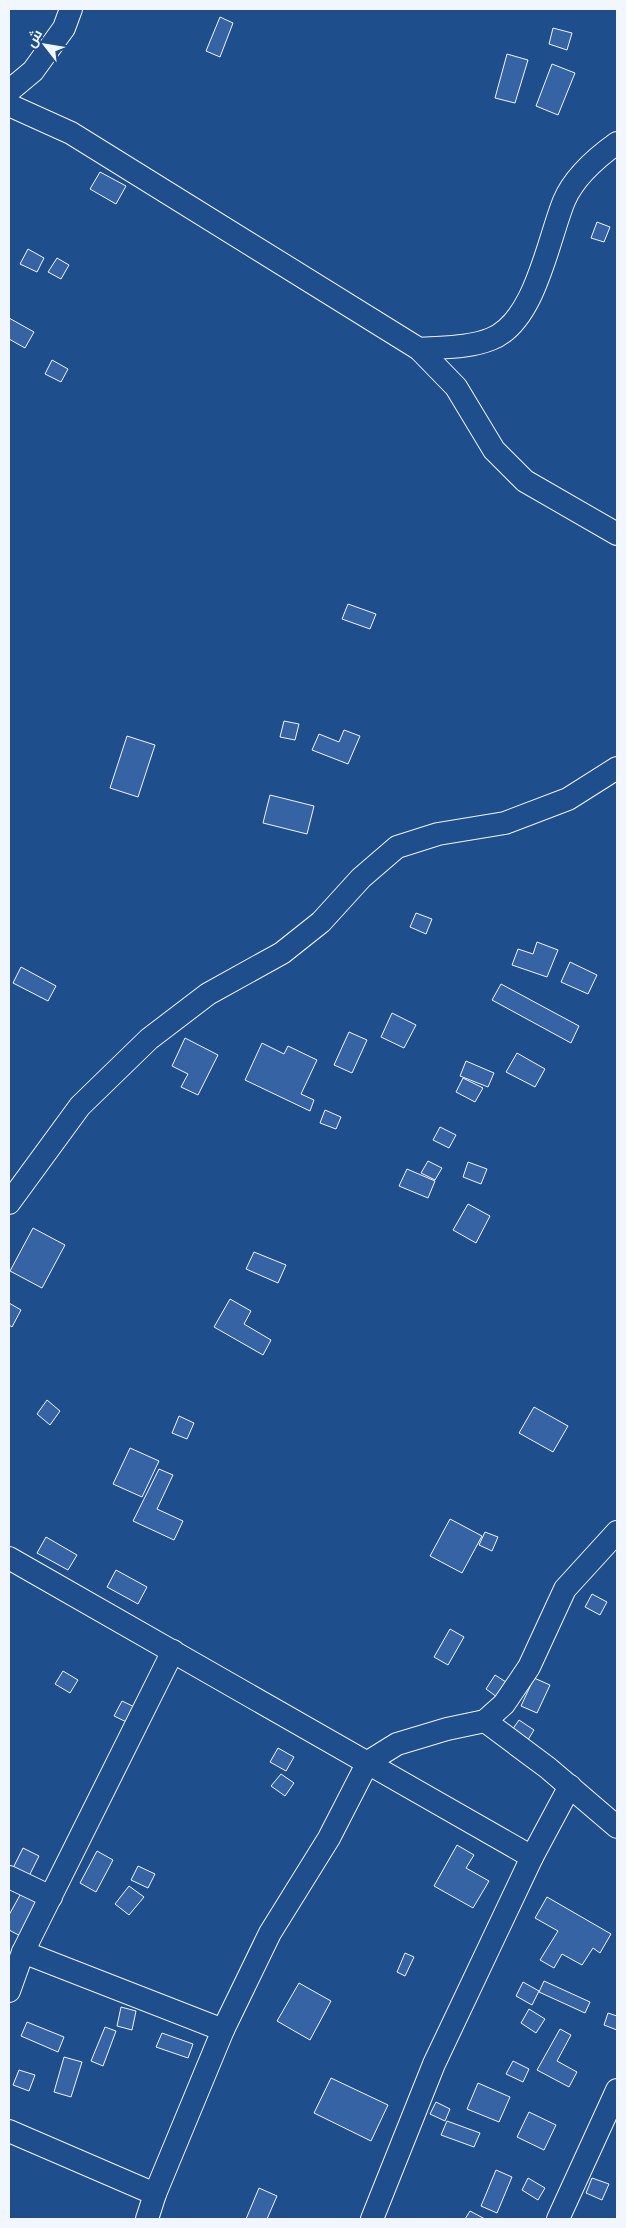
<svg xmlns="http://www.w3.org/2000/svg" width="626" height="2228" font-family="Spectral,Cairo,serif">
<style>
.building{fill:#3563a3;stroke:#f2f6ff}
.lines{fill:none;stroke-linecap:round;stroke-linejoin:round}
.minor-casing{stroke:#f2f6ff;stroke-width:24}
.minor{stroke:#1f4e8c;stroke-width:22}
</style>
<rect width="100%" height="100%" fill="#1f4e8c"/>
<g class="building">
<path d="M220,17l13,6 -13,34 -14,-6z"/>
<path d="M553,28l19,5 -5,17 -18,-6z"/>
<path d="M507,54l21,6 -13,43 -20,-5z"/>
<path d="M552,64l23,9 -17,42 -22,-9z"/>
<path d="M100,172l26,14 -10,18 -26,-15z"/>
<path d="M597,222l13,5 -6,15 -13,-4z"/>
<path d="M28,249l16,9 -7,14 -17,-8z"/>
<path d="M57,258l12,7 -8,14 -13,-7z"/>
<path d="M9,318l25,14 -9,16 -16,-9z"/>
<path d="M52,360l16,9 -7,13 -16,-8z"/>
<path d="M348,604l28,10 -6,15 -28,-10z"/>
<path d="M284,721l15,3 -4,16 -15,-3z"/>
<path d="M344,730l16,6 -12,28 -36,-14 7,-16 20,8z"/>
<path d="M127,736l28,9 -17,52 -28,-9z"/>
<path d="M270,795l44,11 -7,28 -44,-11z"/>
<path d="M416,913l16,6 -6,15 -16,-7z"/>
<path d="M537,942l21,8 -11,27 -35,-12 6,-16 15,5z"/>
<path d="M570,962l27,13 -9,19 -27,-12z"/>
<path d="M21,967l35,19 -8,15 -35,-18z"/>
<path d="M501,984l78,42 -8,17 -79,-43z"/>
<path d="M392,1013l24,12 -12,23 -23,-11z"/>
<path d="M349,1032l18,8 -15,33 -18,-8z"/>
<path d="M185,1038l33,17 -20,40 -17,-8 7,-13 -16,-8z"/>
<path d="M262,1043l22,11 4,-8 29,14 -16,34 13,6 -4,11 -65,-31z"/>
<path d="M517,1053l28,16 -10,18 -29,-15z"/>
<path d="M466,1061l28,12 -6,14 -28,-11z"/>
<path d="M463,1078l20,10 -8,14 -19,-10z"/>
<path d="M325,1110l16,7 -5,12 -16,-6z"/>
<path d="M440,1127l16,8 -7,13 -16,-8z"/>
<path d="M428,1161l14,7 -7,12 -14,-7z"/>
<path d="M468,1162l19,7 -6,15 -18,-7z"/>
<path d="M407,1169l28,12 -7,17 -29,-12z"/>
<path d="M468,1204l22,12 -14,27 -23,-13z"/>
<path d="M33,1228l32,17 -23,43 -32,-17z"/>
<path d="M254,1252l32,13 -8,18 -32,-14z"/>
<path d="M230,1299l21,12 -7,13 27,16 -8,15 -49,-28z"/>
<path d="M9,1303l12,7 -9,17 -3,-2z"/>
<path d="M47,1400l13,11 -10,14 -13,-11z"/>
<path d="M534,1407l34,19 -15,26 -34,-19z"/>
<path d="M179,1416l15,7 -7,16 -15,-6z"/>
<path d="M130,1448l29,13 -17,36 -29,-13z"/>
<path d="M159,1469l14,6 -16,34 26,12 -9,19 -41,-19z"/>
<path d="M450,1519l32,17 -20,37 -32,-17z"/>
<path d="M485,1532l13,5 -6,14 -13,-6z"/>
<path d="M46,1537l31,18 -9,15 -31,-17z"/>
<path d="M116,1570l31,17 -9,17 -31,-17z"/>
<path d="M592,1594l15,8 -7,13 -15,-8z"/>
<path d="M450,1629l14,8 -16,28 -14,-8z"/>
<path d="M63,1671l15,9 -8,13 -15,-9z"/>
<path d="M495,1675l11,7 -9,15 -11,-8z"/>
<path d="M534,1678l16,7 -13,28 -16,-7z"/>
<path d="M122,1701l21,10 -8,15 -21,-10z"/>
<path d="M519,1720l15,10 -8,13 -16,-10z"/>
<path d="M278,1748l16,9 -8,14 -16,-9z"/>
<path d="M281,1774l13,9 -9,13 -14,-10z"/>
<path d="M457,1845l17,10 -8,13 23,13 -16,27 -39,-22z"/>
<path d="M23,1848l16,8 -12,24 -16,-8z"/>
<path d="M97,1851l16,9 -17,32 -16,-9z"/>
<path d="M138,1866l17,8 -7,14 -17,-8z"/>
<path d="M25,1886l29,15 -22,41 -23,-12v-15z"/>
<path d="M129,1886l15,11 -15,18 -14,-11z"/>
<path d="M547,1897l64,37 -11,19 -7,-5 -11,17 -20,-11 -8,14 -14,-8 18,-29 -23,-13z"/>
<path d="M405,1953l9,4 -9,19 -8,-4z"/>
<path d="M544,1981l46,21 -5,11 -46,-21z"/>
<path d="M523,1982l16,9 -7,14 -16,-9z"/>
<path d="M299,1983l32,18 -21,39 -33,-19z"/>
<path d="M121,2007l15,4 -4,19 -15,-4z"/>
<path d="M529,2009l16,10 -9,14 -15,-10z"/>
<path d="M608,2013l9,3v14l-13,-5z"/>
<path d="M27,2022l37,15 -6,15 -37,-16z"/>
<path d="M105,2027l11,4 -13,35 -12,-5z"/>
<path d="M560,2029l11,6 -14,26 20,11 -8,15 -32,-17z"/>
<path d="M162,2033l31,11 -5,14 -32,-11z"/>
<path d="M64,2057l18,5 -11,35 -17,-5z"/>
<path d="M513,2061l16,8 -6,13 -17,-8z"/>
<path d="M19,2070l16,5 -6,16 -16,-6z"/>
<path d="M331,2078l57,27 -17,36 -57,-28z"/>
<path d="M478,2083l32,14 -11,25 -32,-13z"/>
<path d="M436,2102l14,7 -5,12 -15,-7z"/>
<path d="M529,2112l27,13 -12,25 -27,-13z"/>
<path d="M447,2121l33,12 -6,14 -33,-12z"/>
<path d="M496,2170l16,7 -15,36 -16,-7z"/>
<path d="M528,2178l17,10 -7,12 -16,-10z"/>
<path d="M592,2178l17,6 -7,16 -16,-7z"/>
<path d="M259,2188l18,8 -10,23h-21z"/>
<path d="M470,2211l15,8h-20z"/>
</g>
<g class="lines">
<defs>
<g id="minor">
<path d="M9,91l24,-20 31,-43 7,-19"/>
<path d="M9,105l62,28 348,216 37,38 38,63 31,31 92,53"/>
<path d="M419,349c24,-2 50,-1 72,-10 44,-17 57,-99 73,-138 10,-24 32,-43 53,-58"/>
<path d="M9,1203l71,-97 69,-67 59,-45 74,-41 39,-31 40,-44 36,-31 41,-13 67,-11 63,-24 49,-31"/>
<path d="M9,1558l523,299"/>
<path d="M485,1721l63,47 69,59"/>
<path d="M9,1877l42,20"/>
<path d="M23,1952l200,78"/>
<path d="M9,1991l14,-39 150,-301"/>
<path d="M9,2131l146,63"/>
<path d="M147,2219l8,-25 68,-164 47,-97 59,-95 39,-76 29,-18 50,-15 38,-8 19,-17 25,-37 36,-78 52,-57"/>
<path d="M372,2219l62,-155 98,-207 38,-71"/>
<path d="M558,2219l59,-129"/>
</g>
</defs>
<use href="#minor" class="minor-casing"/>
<use href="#minor" class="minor"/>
</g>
<rect width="626" height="2228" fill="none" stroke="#f2f6ff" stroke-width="20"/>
<g transform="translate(45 45) rotate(301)" stroke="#1f4e8c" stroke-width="4" paint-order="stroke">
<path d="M0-4L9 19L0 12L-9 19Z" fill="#f2f6ff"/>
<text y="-8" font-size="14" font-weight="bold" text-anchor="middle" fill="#f2f6ff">ش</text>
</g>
</svg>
